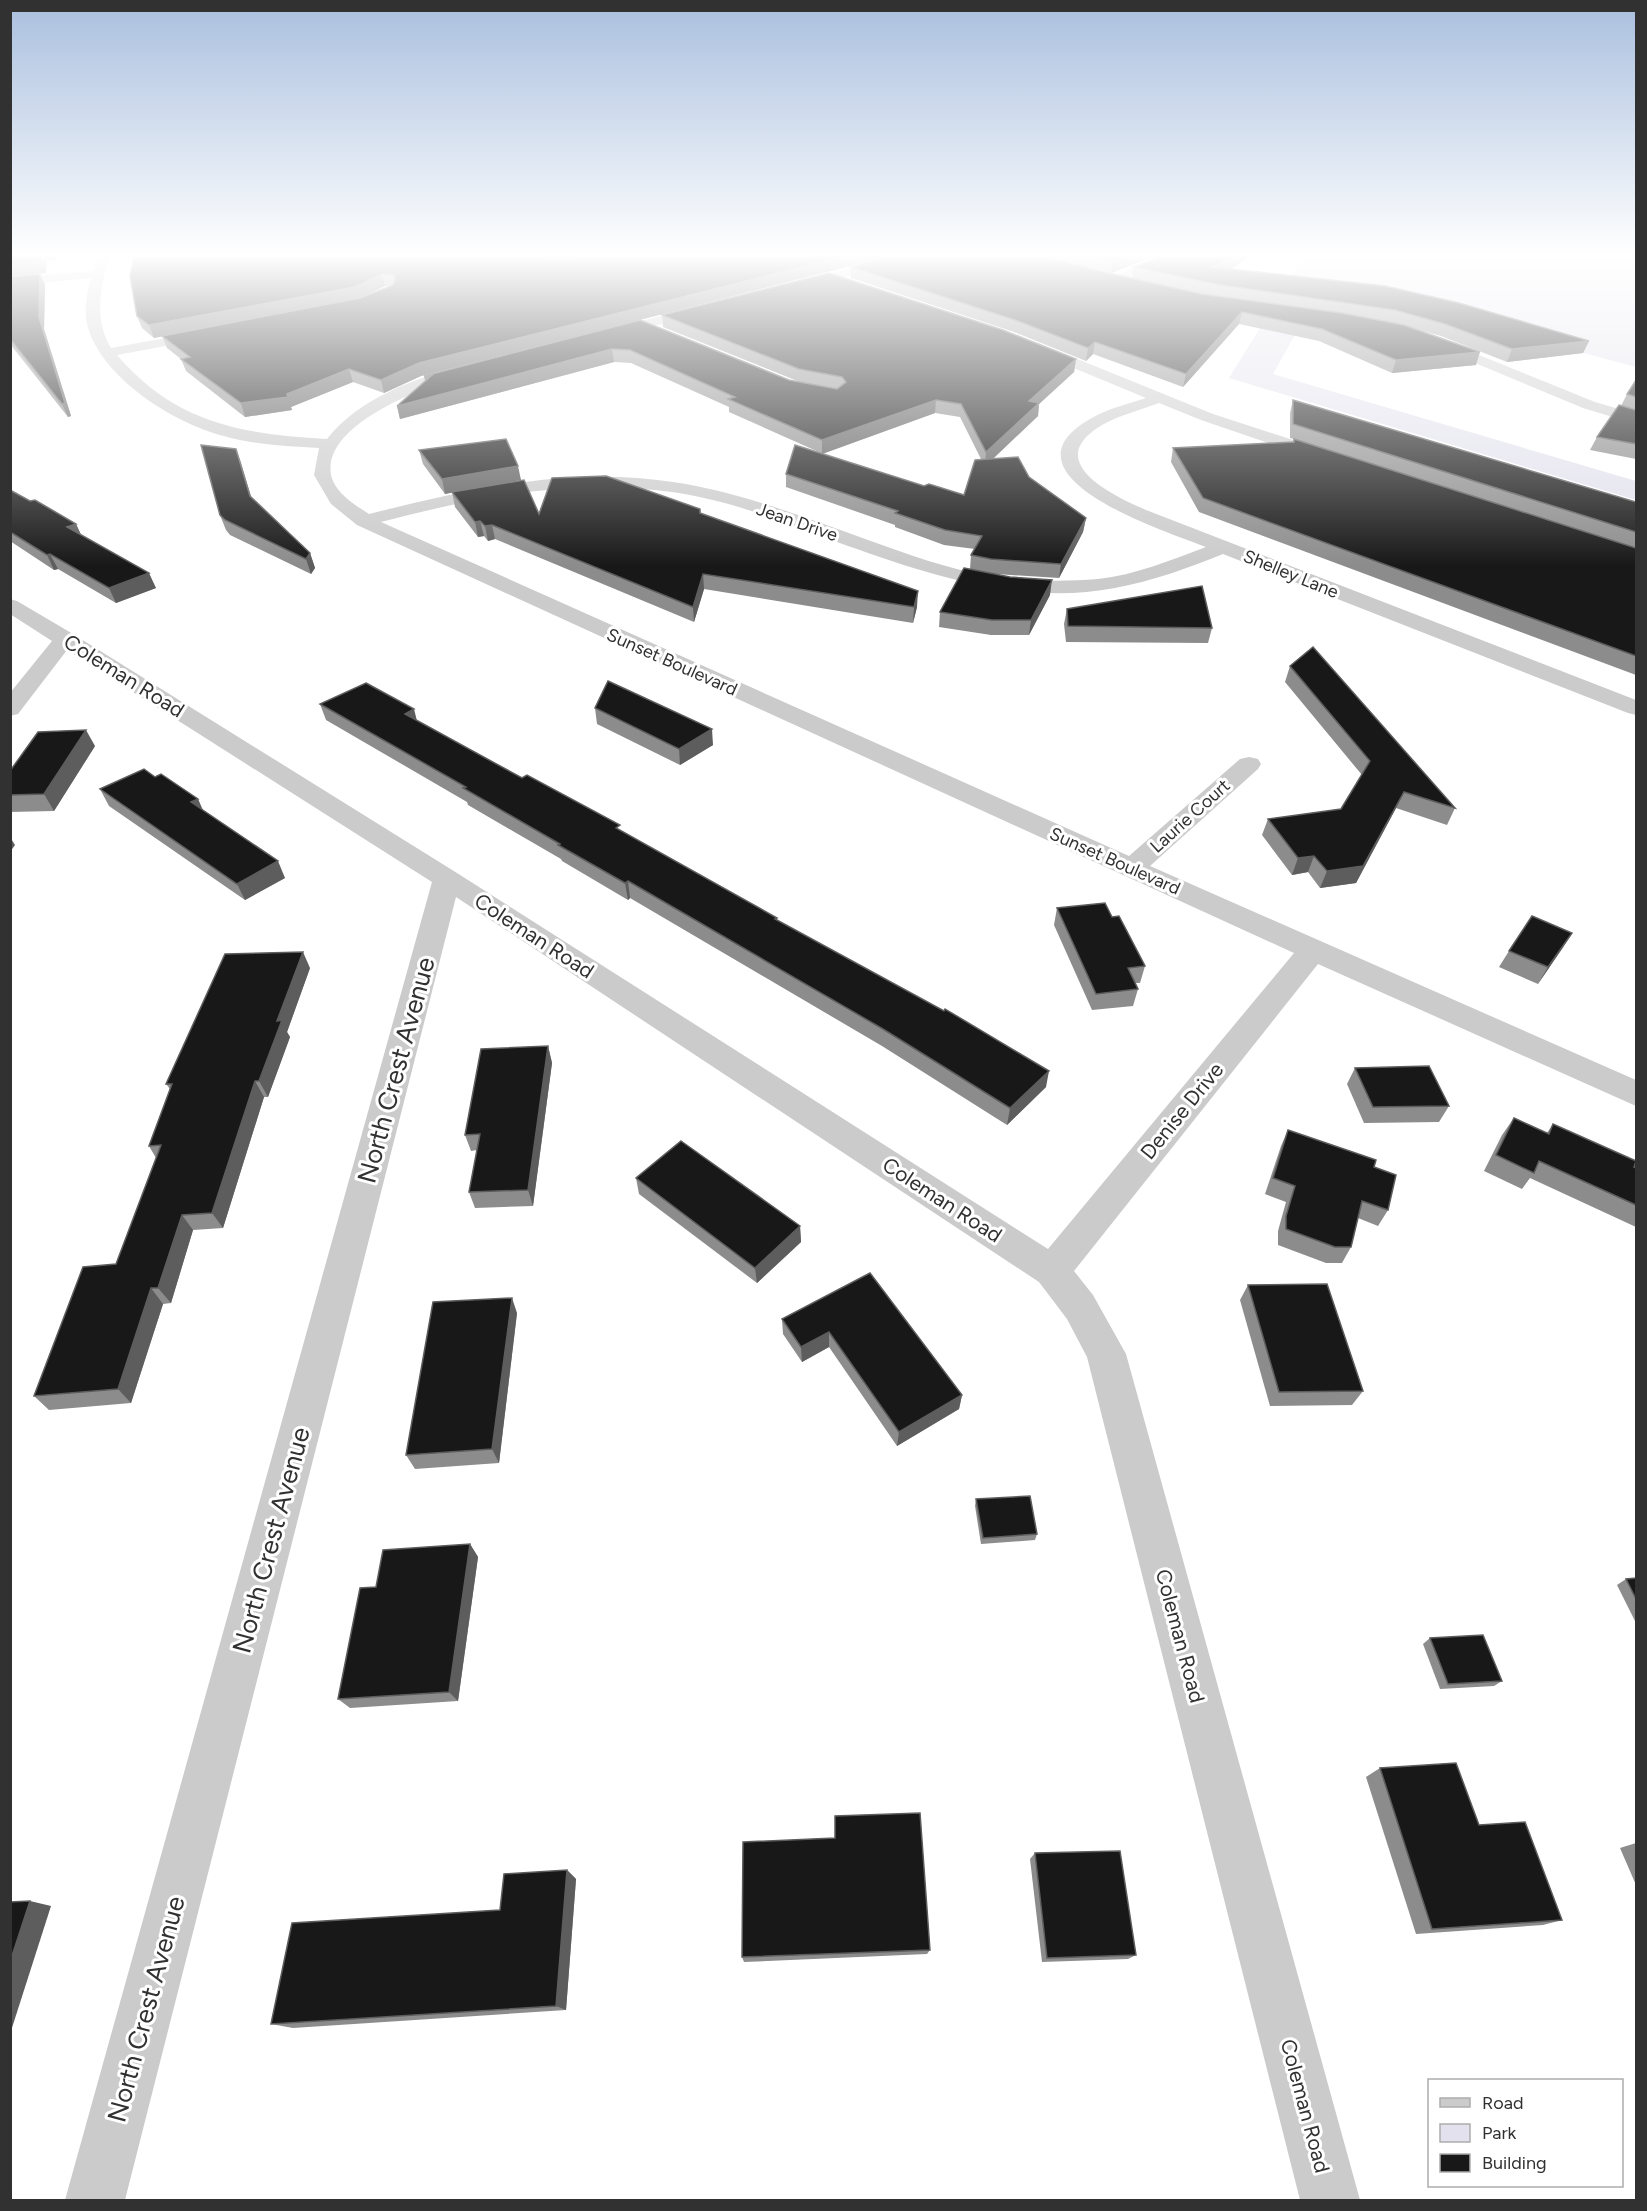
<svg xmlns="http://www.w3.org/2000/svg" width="1647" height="2211" font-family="Figtree,sans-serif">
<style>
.green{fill:#e2e1ed}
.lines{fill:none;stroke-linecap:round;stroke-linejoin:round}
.minor{fill:#cbcbcb;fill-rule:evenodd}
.wall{fill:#8c8c8c;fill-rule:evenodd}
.shaded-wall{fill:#5d5d5d}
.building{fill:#181818;stroke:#5d5d5d;stroke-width:1.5}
.labels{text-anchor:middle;stroke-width:6;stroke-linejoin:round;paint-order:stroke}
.far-street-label{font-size:18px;fill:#313131;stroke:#fff}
.street-label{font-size:21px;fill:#313131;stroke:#fff}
.near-street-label{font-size:26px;fill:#313131;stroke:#fff}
</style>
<rect width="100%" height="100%" fill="#fff"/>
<g class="green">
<path d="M1314,256h322v111l-64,-17 -44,-25 -254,-18 22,-39z"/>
<path d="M1268,315l36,4 -31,55 363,107v19l-407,-122z"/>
</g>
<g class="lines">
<g class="minor">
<path d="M97,256h12c-8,33 -16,61 2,92l98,-18 5,1 2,3 -2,3 -97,18c59,69 125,79 210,84 32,-41 90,-62 140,-74l5,1 2,3 -2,3c-38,12 -150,49 -141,103 4,18 24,30 38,39 99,-25 201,-48 304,-32 67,10 131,35 195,58 39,14 80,29 122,36 36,5 72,6 108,3 37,-4 73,-19 108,-32 -38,-15 -214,-71 -116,-128 17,-10 37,-15 56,-21l-118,-49 -2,-3 2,-3h10l175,71 117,38 2,4 -2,4h-12l-117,-40 -42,-17c-19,7 -39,12 -57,22 -61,36 9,70 44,85l490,190v15l-8,-2 -405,-159c-35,14 -70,27 -108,34 -95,18 -189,-14 -278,-46 -53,-20 -108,-42 -165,-50 -98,-14 -196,5 -291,30l748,334 111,-97 9,-2 9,2 3,5 -3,5 -108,97 486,214v26l-318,-142 -244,307 19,24 33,59 234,846h-60l-213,-843 -20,-38 -28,-37 -583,-385 -331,1303h-60l367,-1318 -365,-232 -49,64 -8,2v-23l42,-52 -42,-27v-15l7,2 56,33 384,239 591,376 246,-296 -937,-428 -26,-21 -17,-29 5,-27c-32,-2 -64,-3 -95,-12 -51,-13 -124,-59 -137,-112 -3,-15 0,-31 4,-46l-81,8v-8l83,-7z"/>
<path d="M900,256h22l-128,35 -6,-4 1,-3z"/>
<path d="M1163,256h18l-64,26 -4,1 -6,-4z"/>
<path d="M706,305l5,1 2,3 -2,3 -106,26 -7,-4 2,-3z"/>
<path d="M1437,338l158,64 41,12v10l-53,-16 -151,-63 -2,-3z"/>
</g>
</g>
<g class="wall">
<path d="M515,256h374l-468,120 -37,17 -31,-11 -62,25 1,3 -47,7 -59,-46 -5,-12 -14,-11 -5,-12 -8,2 -12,-10 -5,-12 -7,-40 431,-17zM385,286h5l-32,13z"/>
<path d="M889,256h266l-44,17 -59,-15 44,12 36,8 2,-11 102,-1 -5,3 358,72 -6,12 -76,9 -66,-26 -29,-8 64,37 -84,8 -73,-32 -80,-17 -56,63 -90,-33 -7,7 -72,-29 -163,-54v-11z"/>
<path d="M10,277l35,8 -1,44 27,87 -3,1 -58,-73z"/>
<path d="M662,315l414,44 -2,13 -35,32 -1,12 -45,43 36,18 57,41 -3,14 -24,46 -63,-4 54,21 -21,40h-38l-52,-8 1,-15 30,-43 1,-14 4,-6 -31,-4 -49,-18v-2l-109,-38v-13l35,-21 -92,-41v-5l-98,-44 -17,-1 -214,57 -3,-13 243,-86 149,60 11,2 -137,-55zM935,413l25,4 21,42 -17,36 -40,-9 -102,-32z"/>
<path d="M1636,380v79l-46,-9 7,-13 24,-31 6,-12z"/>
<path d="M1293,400l343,102v173l-437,-163 -28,-50 2,-14 120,-6 1,-3 -4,-1v-25z"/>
<path d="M236,449l15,48 59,56 5,15 -4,6 -81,-39 -4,-5 -6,-15z"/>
<path d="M419,450l102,30 -56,10 74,24 161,-5 1,4 216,94 -4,16 -209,-34 -10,33 -199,-83 -7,2 -4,-5 -6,1 -23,-30 -3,-15 -7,2 -22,-30z"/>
<path d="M10,490l20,11 46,23 5,11 75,53 -40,15 -58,-34 -4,1 -44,-29z"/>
<path d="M1067,609l145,19 -4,15 -142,-1 -2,-18z"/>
<path d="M1290,666l165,142 -8,17 -51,-17 -40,75 -36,5 -12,-16 -16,3 -30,-40 6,-16 73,-10 21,-34 -77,-93z"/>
<path d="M320,704l97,16 204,112 156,88 269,167 -39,38 -125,-79 -252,-148 -2,2 -66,-39 -1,-2 -93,-54 -1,-3 -141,-82z"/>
<path d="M595,708l118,37 -33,20 -83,-41z"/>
<path d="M95,746l-41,65 -44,1v-41z"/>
<path d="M155,777l43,22 5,11 82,68 -40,22 -136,-94 -9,-17z"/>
<path d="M1057,908l55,9 33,49 -5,17h-5l3,6 -5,17 -41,4 -38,-85z"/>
<path d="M1572,933l-34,51 -39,-17 10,-16z"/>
<path d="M310,968l-23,64 3,5 -22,60h-4l-41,131 -30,2 -22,73 -8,1 -32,99 -82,7 -15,-14 82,-132 40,-106 -7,-12 21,-57 -4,-5z"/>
<path d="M548,1046l4,17 -19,143 -58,2 -6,-16 8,-42 -6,1 -6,-16z"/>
<path d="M1355,1068l94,38 -10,16 -75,1 -17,-39z"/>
<path d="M1514,1118l33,15 6,-9 83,44v59l-106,-49 -8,11 -38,-18 18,-36z"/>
<path d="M1288,1130l86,37 14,43 -10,16 -20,-8 -7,29 -9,16h-16l-48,-18v-14l8,-29 -21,-8 16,-48z"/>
<path d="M636,1178l164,48 1,16 -44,41 -118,-89z"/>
<path d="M870,1273l92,122 -3,14 -62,37 -68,-99 -27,15 -19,-28 -1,-15z"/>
<path d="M1248,1285l115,106 -11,14 -82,1 -30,-106z"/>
<path d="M517,1313l-18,150 -84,6 -9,-14z"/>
<path d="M976,1499l61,35 -2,6 -54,4 -6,-38z"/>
<path d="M470,1544l8,13 -20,144 -108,7 -12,-9 38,-112z"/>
<path d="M1636,1578v45l-19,-38 9,-6z"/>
<path d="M1430,1638l72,43 -8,5 -54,3 -17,-45z"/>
<path d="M1380,1768l99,57 83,95 -19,5 -127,9 -50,-157z"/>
<path d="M835,1816l95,134 -3,4 -183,8 -2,-5 93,-119z"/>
<path d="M1636,1843v42l-16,-37z"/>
<path d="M1035,1853l101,102 -8,4 -86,3 -12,-103z"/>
<path d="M567,1870l9,9 -10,131 -273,18 -22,-4 229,-114z"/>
</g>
<g class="shaded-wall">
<path d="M42,256h15l-1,4 -9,1 -1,12 -36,3v-12z"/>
<path d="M561,256h39l-39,3z"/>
<path d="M846,256h43l-468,120 -37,17 -3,-13 38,-17z"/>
<path d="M1127,256h28l-44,17 2,-11z"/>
<path d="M1236,256h14l-14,10 -26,12 3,-11z"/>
<path d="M40,274l5,11 -1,44 27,87 -3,1 -6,-13 -23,-87z"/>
<path d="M382,274l3,12 -27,13 -204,39 -5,-13z"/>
<path d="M1242,312l-3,12 -56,63 3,-13z"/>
<path d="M1589,341l-6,12 -76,9 5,-13z"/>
<path d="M1095,342l-2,12 -7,7 2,-13z"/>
<path d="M612,349l2,13 -214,57 -3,-13z"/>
<path d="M1480,352l-4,13 -84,8 4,-13z"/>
<path d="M1076,359l-2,13 -35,32 -1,12 -53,50 1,-14 43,-51z"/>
<path d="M349,369l4,13 -62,25 1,3 -47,7 -4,-14 46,-9z"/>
<path d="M432,375l-5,14 -3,-13z"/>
<path d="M936,400l-1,13 -113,41v-14z"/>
<path d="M236,449l5,14 14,47 -5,-14z"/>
<path d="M518,466l3,14 -76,14 -3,-15z"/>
<path d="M1086,518l-3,14 -24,46 2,-14z"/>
<path d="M480,521l4,15 -6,1 -3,-15z"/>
<path d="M76,524l7,15 -16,-12z"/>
<path d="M492,525l3,14 -7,2 -3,-15z"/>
<path d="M310,553l5,15 -4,6 -5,-15z"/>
<path d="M50,554l8,15 -4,1 -7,-15z"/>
<path d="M149,573l7,15 -40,15 -7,-15z"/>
<path d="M703,574l1,15 -10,33 -1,-15z"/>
<path d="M1052,580l-2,15 -21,40 2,-15z"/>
<path d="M918,591l-1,16 -4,16 1,-16z"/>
<path d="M414,709l4,16 -13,-11z"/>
<path d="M712,729l1,16 -33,20 -1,-16z"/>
<path d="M86,730l9,16 -41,65 -10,-17z"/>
<path d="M1404,792l-8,16 -40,75 -36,5 7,-17z"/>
<path d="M198,799l7,17 -14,-14z"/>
<path d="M10,837l5,8 -5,7z"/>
<path d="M1314,856l-6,16 -16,3 6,-17z"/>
<path d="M278,861l7,17 -40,22 -8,-16z"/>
<path d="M628,881l2,17 -2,2 -3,-17z"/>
<path d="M1572,933l-10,16 -24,35 10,-17z"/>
<path d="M303,952l7,16 -23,64 3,5 -22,60 -9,-16 18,-60z"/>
<path d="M548,1046l4,17 -19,143 -5,-16z"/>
<path d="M1049,1071l-3,16 -39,38 3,-17z"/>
<path d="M255,1081l9,16 -41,131 -11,-15z"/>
<path d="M182,1215l11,15 -22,73 -13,-15z"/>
<path d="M800,1226l1,16 -44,41 -2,-15z"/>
<path d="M151,1288l12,16 -32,99 -13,-14z"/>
<path d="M512,1298l5,15 -18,150 -7,-14z"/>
<path d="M829,1332v15l-27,15 -1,-15z"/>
<path d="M962,1395l-3,14 -62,37 2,-14z"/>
<path d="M470,1544l8,13 -20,144 -9,-9z"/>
<path d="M567,1870l9,9 -10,131 -10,-4z"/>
<path d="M30,1901l21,5 -41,128v-72z"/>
</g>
<g class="building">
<path d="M10,256h32v6l-32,2z"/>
<path d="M134,256h380l50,3 26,-3h256l-427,107 -38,17 -32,-11 -62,25 1,3 -47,6 -60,-44 9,-2 -28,-21 198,-38 33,-13 2,-5 -1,-5 -12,-1 -27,13 -206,38 -12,-9 -7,-40z"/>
<path d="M889,256h157l50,14 106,24 140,19 62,12 76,27 -84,8 -74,-31 -80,-17 -56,62 -91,-32 -7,6 -73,-28 -164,-53z"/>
<path d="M1092,256h35l-14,6z"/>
<path d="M1161,256h75l-23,11 172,19 74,17 130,38 -77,8 -67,-25 -50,-14 -174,-25 -87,-18z"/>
<path d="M829,273l174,57 73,29 -47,42 10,2 -53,49 -25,-48 -25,-4 -114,40 -94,-41 7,-2 -105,-47 -18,-1 -215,57 35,-31 -8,1 216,-56 149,60 48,9 9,-7 -4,-5 -43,-8 -137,-54z"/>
<path d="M40,274l-1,43 26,86 -3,1 -52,-65v-62z"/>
<path d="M1636,380v17l-9,-3z"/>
<path d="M1293,400l343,102v30l-343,-108z"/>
<path d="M1619,405l17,5v34l-39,-7z"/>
<path d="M506,439l12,27 -76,13 -23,-29z"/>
<path d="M1294,439l342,109v108l-433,-158 -30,-50 121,-6z"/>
<path d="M201,445l35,4 14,47 60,57 -4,6 -81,-39 -5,-5z"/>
<path d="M795,445l129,41 5,-2 35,11 11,-35 43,-3 11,20 57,41 -25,46 -70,-5 -20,-4 11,-19 -37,-6 -50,-17 3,-2 -112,-37z"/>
<path d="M606,476l94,33v4l218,78 -4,16 -211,-33 -10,33 -201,-82 -7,1 -5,-5 -5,1 -23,-30 72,-12 15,34 13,-36z"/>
<path d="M10,490l20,11 5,-1 41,24 -9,3 82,46 -40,15 -59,-34 -3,1 -37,-23z"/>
<path d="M964,568l46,9 42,3 -21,40h-39l-52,-8z"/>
<path d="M1202,586l10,42 -144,-2 -1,-17z"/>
<path d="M1313,647l142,161 -51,-16 -41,74 -36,5 -13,-15 -16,2 -30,-39 73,-10 29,-48 -80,-95z"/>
<path d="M608,681l104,48 -33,20 -84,-41z"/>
<path d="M366,683l48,26 -9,5 117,64 5,-3 93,50 -4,3 161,90 -2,1 169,92 1,-2 104,62 -39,37 -127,-79 -255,-148 -3,2 -67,-38 2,-1 -97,-56 3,-1 -146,-83z"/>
<path d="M86,730l-42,64 -34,1v-24l28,-39z"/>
<path d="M144,769l11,8 6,-3 37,25 -7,3 87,59 -41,23 -137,-95z"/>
<path d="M1105,903l7,14 7,-1 26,50 -17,2 10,21 -42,5 -39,-86z"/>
<path d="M1532,916l40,17 -24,34 -39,-16z"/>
<path d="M303,952l-26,69 5,-1 -23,61h-4l-43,132 -30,2 -24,73h-7l-33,101 -84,7 49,-129 33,-3 45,-119 -12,1 23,-62h-6l59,-130z"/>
<path d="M548,1046l-20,144 -59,2 11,-58 -15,1 16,-86z"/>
<path d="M1429,1066l20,40 -76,1 -18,-39z"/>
<path d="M1514,1118l35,16 4,-10 83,37 -2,6 2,1v37l-97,-44 -5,12 -38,-18z"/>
<path d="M1288,1130l88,30 -2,7 22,8 -8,35 -26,-9 -11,46h-16l-49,-18v-13l9,-30 -22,-8z"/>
<path d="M681,1141l119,85 -45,42 -119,-90z"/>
<path d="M870,1273l92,122 -63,37 -70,-100 -28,15 -19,-28z"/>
<path d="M1327,1284l36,107 -84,1 -31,-107z"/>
<path d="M512,1298l-20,151 -86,6 27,-153z"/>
<path d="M1030,1496l7,38 -54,4 -7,-39z"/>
<path d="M470,1544l-21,148 -111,7 22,-111 16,-1 7,-37z"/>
<path d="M1636,1578v21l-10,-20z"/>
<path d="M1483,1635l19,46 -54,3 -18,-46z"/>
<path d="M1456,1763l23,62 46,-3 37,98 -130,9 -52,-161z"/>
<path d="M920,1813l10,137 -188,7 1,-115 92,-4v-22z"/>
<path d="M1120,1851l16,104 -89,3 -12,-105z"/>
<path d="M567,1870l-11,136 -285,18 21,-101 208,-13 4,-36z"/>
<path d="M30,1901l-20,61v-60z"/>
</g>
<linearGradient id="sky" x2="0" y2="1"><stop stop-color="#a9bfde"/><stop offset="0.45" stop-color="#fff"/><stop offset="1" stop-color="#fff" stop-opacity="0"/></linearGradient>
<rect width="1647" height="566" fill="url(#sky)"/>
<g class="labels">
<g class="far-street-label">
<text transform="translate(797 522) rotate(19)" y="6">Jean Drive</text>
<text transform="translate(1291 574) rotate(22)" y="6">Shelley Lane</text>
<text transform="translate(672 662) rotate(24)" y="6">Sunset Boulevard</text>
<text transform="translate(1190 816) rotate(-42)" y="6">Laurie Court</text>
<text transform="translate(1115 861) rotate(24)" y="6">Sunset Boulevard</text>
</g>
<g class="street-label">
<text transform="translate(124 676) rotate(32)" y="7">Coleman Road</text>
<text transform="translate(534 936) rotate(33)" y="7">Coleman Road</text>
<text transform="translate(1182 1111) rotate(-51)" y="7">Denise Drive</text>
<text transform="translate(942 1200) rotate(33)" y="7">Coleman Road</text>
<text transform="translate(1180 1636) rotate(75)" y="7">Coleman Road</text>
<text transform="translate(1305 2106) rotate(75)" y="7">Coleman Road</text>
</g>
<g class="near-street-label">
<text transform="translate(396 1070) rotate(-75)" y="9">North Crest Avenue</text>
<text transform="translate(271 1540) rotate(-75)" y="9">North Crest Avenue</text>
<text transform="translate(146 2009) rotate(-75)" y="9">North Crest Avenue</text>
</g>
</g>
<rect width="1647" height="2211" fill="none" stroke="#313131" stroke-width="24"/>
<rect x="1428" y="2079" width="195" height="108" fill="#ffffff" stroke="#adadad" stroke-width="1.5"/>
<rect x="1440" y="2098" width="30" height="9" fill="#cbcbcb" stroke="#adadad" stroke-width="1.5"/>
<text x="1482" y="2109" font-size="18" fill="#313131">Road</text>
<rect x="1440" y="2124" width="30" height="18" fill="#e2e1ed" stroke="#adadad" stroke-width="1.5"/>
<text x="1482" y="2139" font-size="18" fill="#313131">Park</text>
<rect x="1440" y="2154" width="30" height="18" fill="#181818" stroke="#adadad" stroke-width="1.5"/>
<text x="1482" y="2169" font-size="18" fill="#313131">Building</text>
</svg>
